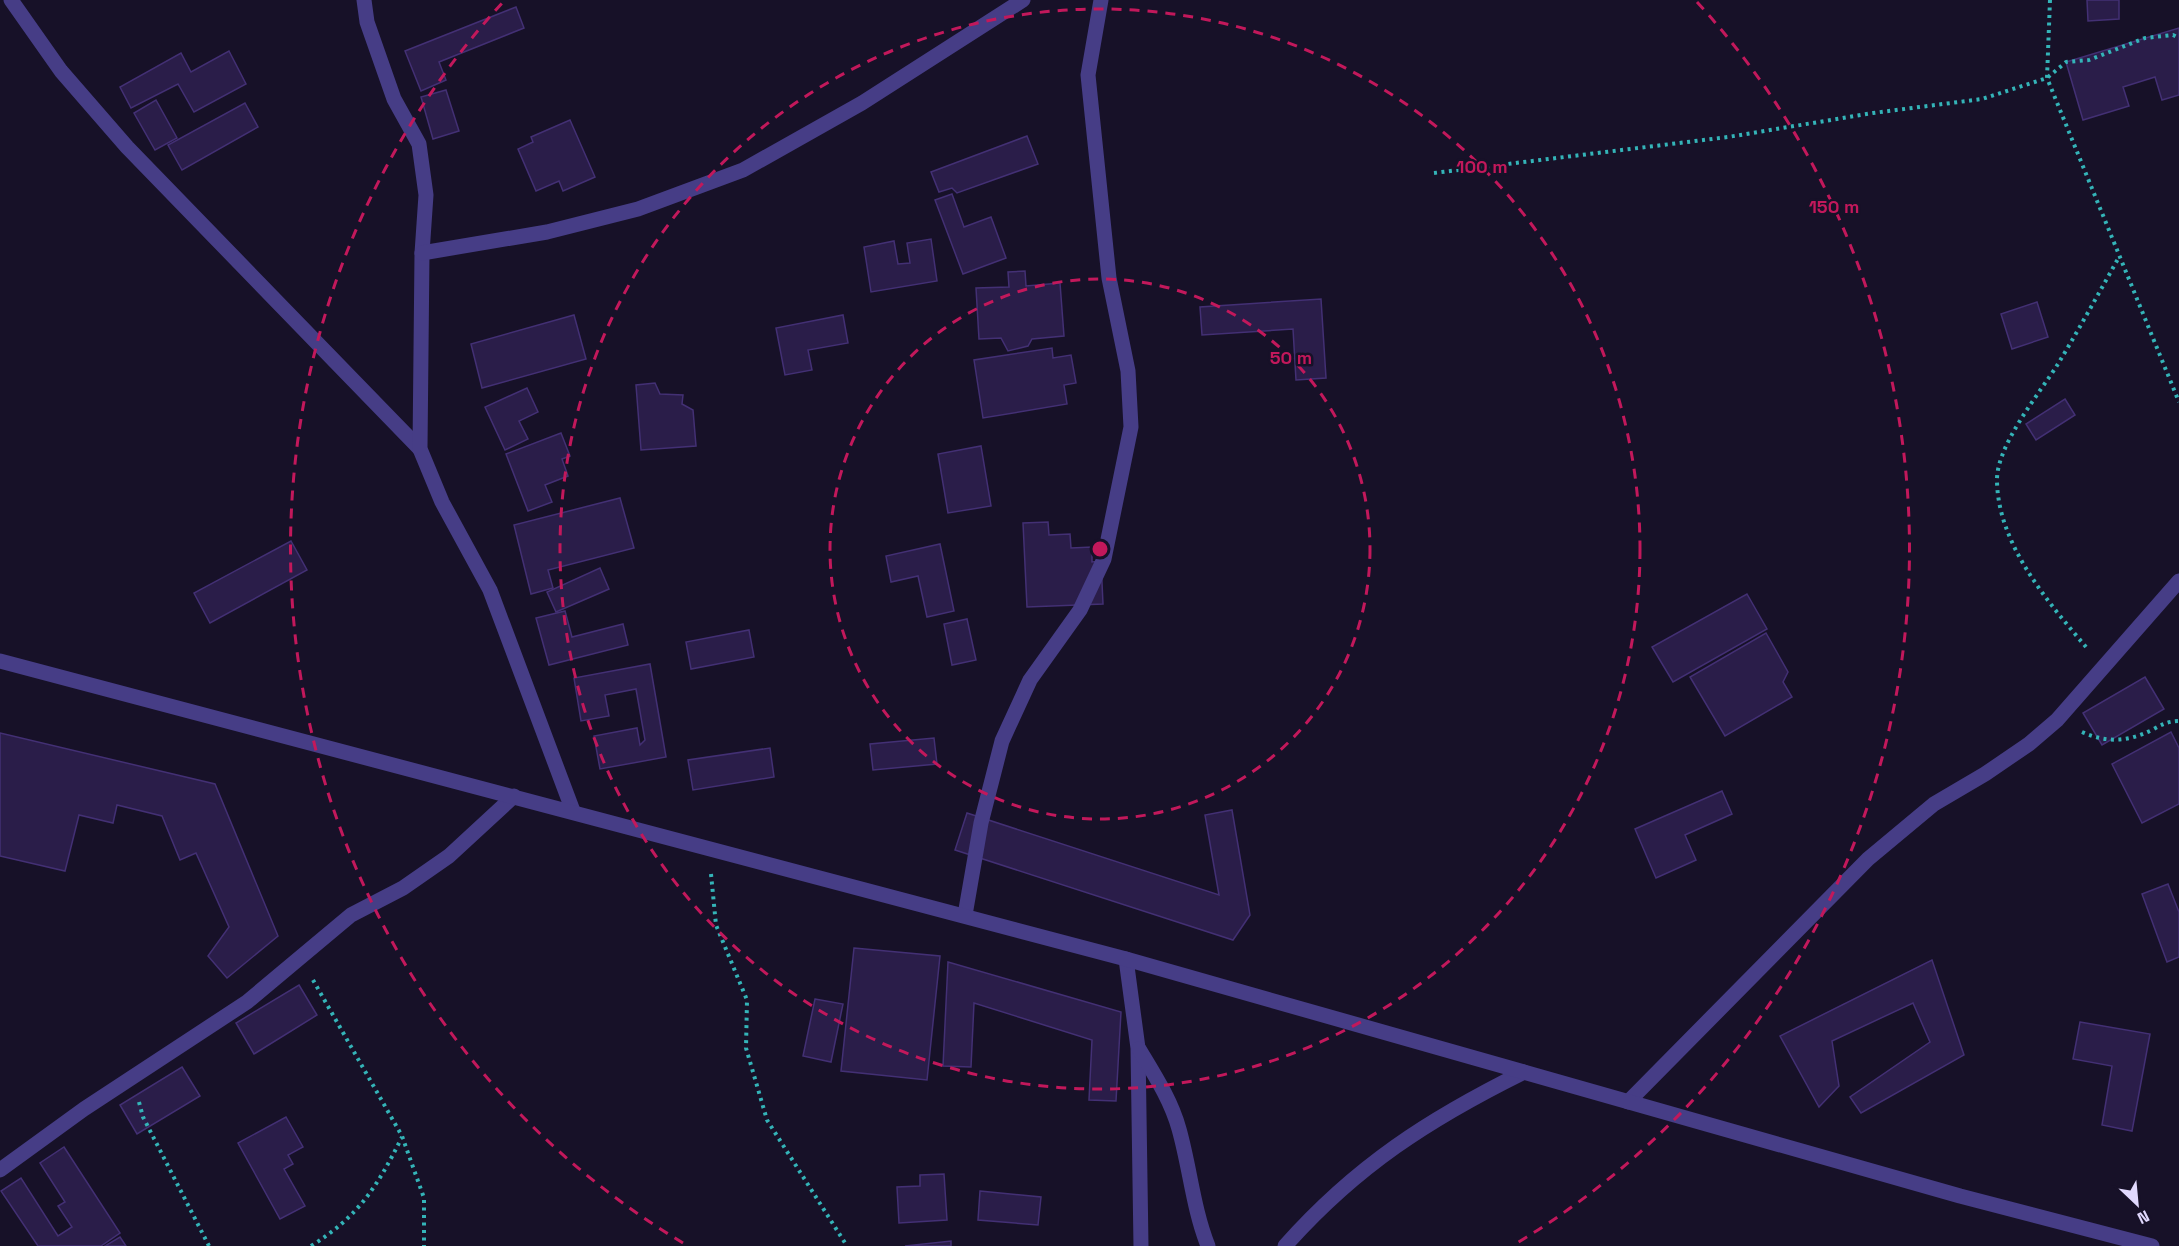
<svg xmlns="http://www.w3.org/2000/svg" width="2179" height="1246" font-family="'Space Grotesk',sans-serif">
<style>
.building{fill:#2a1d49;stroke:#433074;stroke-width:1.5}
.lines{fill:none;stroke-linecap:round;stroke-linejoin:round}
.path{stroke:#34b4b8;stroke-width:4;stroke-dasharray:3 4.5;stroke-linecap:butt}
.minor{stroke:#463d86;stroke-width:15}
.tertiary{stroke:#463d86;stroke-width:15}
.ring{fill:none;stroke:#c2185b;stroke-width:3;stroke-dasharray:10 8}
.centre{fill:#c2185b;stroke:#171128;stroke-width:3}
.ring-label{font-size:18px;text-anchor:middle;font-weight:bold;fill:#c2185b;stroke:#171128;stroke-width:5;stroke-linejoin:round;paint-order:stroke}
</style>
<rect width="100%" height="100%" fill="#171128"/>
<g class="building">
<path d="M2087,0h32v19l-31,2z"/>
<path d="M516,7l8,21 -85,34 7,18 -25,11 -16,-40z"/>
<path d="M2179,28v67l-17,5 -7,-23 -32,10 6,19 -46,14 -17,-58z"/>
<path d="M229,51l17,33 -52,28 -16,-28 -47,24 -11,-21 61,-34 10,19z"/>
<path d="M446,90l13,41 -26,8 -12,-42z"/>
<path d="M156,100l21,38 -22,12 -21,-37z"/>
<path d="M245,103l13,24 -76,43 -14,-25z"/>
<path d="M570,120l25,57 -32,14 -4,-10 -23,10 -18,-42 15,-7 -2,-5z"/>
<path d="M1027,136l11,28 -81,29 -5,-5 -13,4 -8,-20z"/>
<path d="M952,194l12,33 27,-10 15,41 -43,16 -28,-74z"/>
<path d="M931,239l6,42 -66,11 -7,-45 30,-6 4,23 12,-1 -3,-20z"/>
<path d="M1025,271l1,15 34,-3 4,53 -32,3 -4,7 -20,5 -7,-13 -22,1 -3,-51 33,-1 -1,-15z"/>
<path d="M1321,299l5,79 -30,2 -3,-51 -91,6 -2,-28z"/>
<path d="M2037,302l11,35 -36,12 -11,-35z"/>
<path d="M574,315l12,44 -104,29 -11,-44z"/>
<path d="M843,315l5,28 -40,7 4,20 -27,5 -9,-47z"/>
<path d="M1052,348l1,10 18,-3 5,28 -12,2 3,19 -84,14 -9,-58z"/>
<path d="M655,383l5,11 23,1 -1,9 11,6 3,36 -55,4 -5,-65z"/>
<path d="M527,388l11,24 -19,9 9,18 -23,11 -20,-43z"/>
<path d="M2065,399l10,16 -39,25 -10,-16z"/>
<path d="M561,433l9,23 -8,3 6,17 -23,9 7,17 -24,9 -22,-57z"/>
<path d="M981,446l10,60 -43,7 -10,-59z"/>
<path d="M620,498l14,50 -86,22 5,18 -22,6 -17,-69z"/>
<path d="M1048,522l1,13 21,-1 1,14 21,-1v15l9,-1 2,43 -76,3 -4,-84z"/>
<path d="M291,541l16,29 -97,53 -16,-30z"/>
<path d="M940,544l14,67 -27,6 -9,-41 -27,6 -5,-26z"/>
<path d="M600,568l9,21 -53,23 -9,-20z"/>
<path d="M1747,594l20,35 -94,53 -21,-35z"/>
<path d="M565,611l7,26 51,-13 5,21 -79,20 -13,-47z"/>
<path d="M967,619l9,41 -24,5 -8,-41z"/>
<path d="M749,630l5,27 -63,12 -5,-27z"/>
<path d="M1766,633l22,39 -5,10 9,15 -67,39 -35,-59z"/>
<path d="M650,664l16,93 -66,12 -6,-33 43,-8 3,17 5,-5 -9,-51 -31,6 4,21 -28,5 -7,-43z"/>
<path d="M2145,677l19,32 -62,36 -19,-32z"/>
<path d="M2171,732l8,16v56l-37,19 -30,-59z"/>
<path d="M0,733l215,51 63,152 -51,42 -19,-22 21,-29 -33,-74 -16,7 -18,-44 -45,-11 -4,18 -34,-8 -14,56 -65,-15z"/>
<path d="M934,738l3,26 -64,6 -3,-26z"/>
<path d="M770,748l4,29 -81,13 -5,-30z"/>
<path d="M1722,791l10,23 -47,21 11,25 -40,18 -21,-49z"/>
<path d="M1232,810l18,105 -17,25 -278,-90 12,-37 252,82 -14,-80z"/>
<path d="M2168,884l11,28v45l-12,5 -25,-68z"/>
<path d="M854,948l86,8 -13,124 -86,-9z"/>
<path d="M1932,960l32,95 -103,58 -11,-16 80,-55 -17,-39 -81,38 7,45 -20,21 -39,-71z"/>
<path d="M948,962l173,50 -5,89 -27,-1 3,-60 -118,-37 -3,64 -28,-1z"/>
<path d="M299,985l18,30 -63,39 -18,-31z"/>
<path d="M815,999l28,5 -12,58 -28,-6z"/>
<path d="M2080,1022l70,12 -18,97 -30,-6 10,-59 -39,-7z"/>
<path d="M182,1067l18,29 -63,38 -17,-29z"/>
<path d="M286,1117l17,30 -15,8 5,9 -9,5 21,37 -25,13 -42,-76z"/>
<path d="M64,1147l56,86 -19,13h-63l-37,-55 20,-13 37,58 14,-9 -14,-21 7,-4 -25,-39z"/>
<path d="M944,1174l3,46 -48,3 -2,-36 23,-1v-11z"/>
<path d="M980,1191l61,6 -3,28 -60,-5z"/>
<path d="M120,1237l6,9h-21z"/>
<path d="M951,1241v5h-46z"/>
</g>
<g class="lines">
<g class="path">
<path d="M2050,0l-3,78 132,324"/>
<path d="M1434,173l294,-36 145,-24 109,-14 65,-21 19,-16 23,-2 56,-22 28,-3 6,3"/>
<path d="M2086,647c-39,-46 -88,-103 -89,-166 -1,-35 42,-87 61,-117 21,-35 41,-71 61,-107"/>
<path d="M2082,732c25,11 45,10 70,-2 9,-5 16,-9 27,-9"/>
<path d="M711,874l5,51 31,75 -1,48 21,72 80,126"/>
<path d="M313,980l89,156 22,62v48"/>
<path d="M139,1102l4,15 66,129"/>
<path d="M311,1246c48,-30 66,-59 91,-109"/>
</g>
<g class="minor">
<path d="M11,0l50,71 66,76 293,302"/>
<path d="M364,0l3,22 27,77 25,45 7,51 -4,58 -2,196 22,53 48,88 83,221"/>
<path d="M422,253l125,-21 91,-23 105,-39 119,-67 161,-103"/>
<path d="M965,915l16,-92 21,-82 28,-61 50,-70 24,-51 27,-132 -3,-56 -19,-93 -21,-203 13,-75"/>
<path d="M1126,959l12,89 3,198"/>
<path d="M1139,1049c15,25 32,51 40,80 11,39 14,79 29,117"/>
<path d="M1628,1102l240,-243 66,-55 51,-30 44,-30 28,-24 122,-139"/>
<path d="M0,1170l84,-61 163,-107 104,-87 52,-27 46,-32 65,-60"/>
<path d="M1285,1246c71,-80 144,-127 239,-174"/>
</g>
<path class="tertiary" d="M0,661l1126,298 834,237 192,50"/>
</g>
<g class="ring">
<circle cx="1100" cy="549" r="270"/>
<circle cx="1100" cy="549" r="540"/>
<path d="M683 1243A810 810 0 0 1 503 2M1697 2A810 810 0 0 1 1517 1243"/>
</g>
<circle cx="1100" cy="549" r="9" class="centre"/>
<g class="ring-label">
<text x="1482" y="173">100 m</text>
<text x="1834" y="213">150 m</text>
<text x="1291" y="364">50 m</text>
</g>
<g transform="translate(2137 1204) rotate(154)" stroke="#171128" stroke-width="4.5" paint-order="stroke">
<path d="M0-4.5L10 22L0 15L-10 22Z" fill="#e1d9fe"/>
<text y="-9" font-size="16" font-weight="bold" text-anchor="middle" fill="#e1d9fe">N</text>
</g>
</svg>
